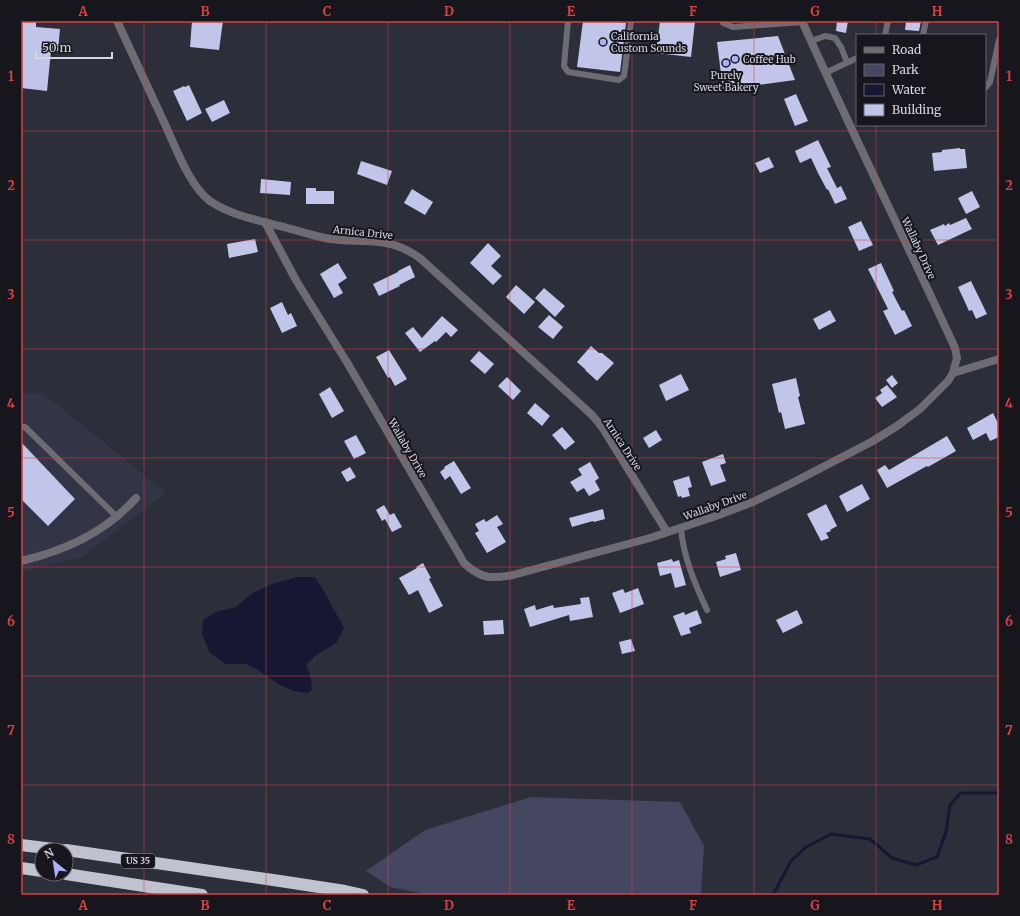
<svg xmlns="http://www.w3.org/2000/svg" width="1020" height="916" font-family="Merriweather,serif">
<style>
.built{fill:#333446}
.green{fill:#454761}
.water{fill:#161732}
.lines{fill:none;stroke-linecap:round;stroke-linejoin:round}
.stream{stroke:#161732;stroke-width:3}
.building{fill:#c1c5e9}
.lane{stroke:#6c6c72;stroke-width:6}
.street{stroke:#6c6c72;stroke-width:8}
.highway{stroke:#c0c2d0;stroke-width:12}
.grid{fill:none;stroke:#d64243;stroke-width:1;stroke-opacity:0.55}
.poi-dot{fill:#aab0fb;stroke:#16161c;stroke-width:1.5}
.labels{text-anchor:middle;stroke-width:4;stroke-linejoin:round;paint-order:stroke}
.shield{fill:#16161c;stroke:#9c9ca4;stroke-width:1}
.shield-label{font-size:9px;font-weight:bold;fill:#d5d6de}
.poi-label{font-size:10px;fill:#d5d6de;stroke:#16161c;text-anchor:start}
.street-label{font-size:10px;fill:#d5d6de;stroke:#16161c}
.neatline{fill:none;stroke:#d64243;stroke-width:1.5}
.grid-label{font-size:13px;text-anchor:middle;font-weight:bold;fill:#d64243}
</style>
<rect width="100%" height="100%" fill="#2c2e39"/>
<path class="built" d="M43,393l123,100 -84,64 -61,15v-178z"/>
<path class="green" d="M531,797l149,5 24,44 -3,48 -1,1h-270l-40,-8 -24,-16 59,-41z"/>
<path class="water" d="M297,577h18l10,16 19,35 -8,15 -21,13 -9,9 5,13 1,12 -5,3 -13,-2 -14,-6 -19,-13 -14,-8h-21l-16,-11 -8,-19 1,-14 13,-8 20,-5 15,-13 21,-10z"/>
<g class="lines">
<path class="stream" d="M773,895l18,-34 15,-14 25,-13 39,5 22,19 24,7 21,-8 9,-25 4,-27 11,-12h38"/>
</g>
<g class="building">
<path d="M21,21h15v6l24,2 -2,22h-7l-4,40 -26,-3z"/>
<path d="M192,21h31l-4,29 -29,-3z"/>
<path d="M583,21h28l15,2 -6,49 -43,-5z"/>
<path d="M660,21h35l-4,36 -35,-4z"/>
<path d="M837,21h11l-2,12 -10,-2z"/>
<path d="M906,21h15l-2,10 -14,-1z"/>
<path d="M778,36l17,44 -72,10 -6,-48z"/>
<path d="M189,85l13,28 -15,8 -14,-30 11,-5 1,1z"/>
<path d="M796,94l12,27 -13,5 -11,-27z"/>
<path d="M224,100l6,13 -18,9 -7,-13z"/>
<path d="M818,140l13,27 -4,1 10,20 4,-2 6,13 -12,5 -7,-15 -1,1 -9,-17 -7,-15 -11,5 -5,-12z"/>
<path d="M960,148v1h5l2,19 -33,3 -2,-18 10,-1v-2z"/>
<path d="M769,157l5,10 -14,6 -5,-10z"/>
<path d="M361,161l31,10 -5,14 -30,-11z"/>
<path d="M261,179l30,3 -1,13 -30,-2z"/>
<path d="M306,188h10v3h18v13h-28z"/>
<path d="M412,189l21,13 -8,13 -21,-12z"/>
<path d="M972,191l8,16 -14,7 -8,-16z"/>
<path d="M966,218l6,11 -34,16 -8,-15 14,-6 1,2 4,-3 1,2z"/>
<path d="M861,221l12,24 -14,6 -11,-24z"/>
<path d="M255,239l3,13 -29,6 -2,-14z"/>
<path d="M488,243l13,13 -10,10 11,10 -9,9 -23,-22z"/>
<path d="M338,263l9,15 -9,6 5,9 -9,5 -14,-24z"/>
<path d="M881,263l13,28 -2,1 10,19 2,-1 8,16 -17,9 -12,-24 5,-2 -20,-40z"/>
<path d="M410,265l5,12 -16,8 1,1 -21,10 -6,-12 25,-12v-1z"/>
<path d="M971,281l16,33 -11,5 -4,-9 -3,1 -11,-24z"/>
<path d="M516,285l19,17 -11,12 -18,-17z"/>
<path d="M544,288l21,18 -10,11 -20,-19z"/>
<path d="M282,302l6,13 3,-2 6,13 -15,7 -12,-25z"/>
<path d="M830,310l6,11 -17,9 -6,-11z"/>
<path d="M549,315l14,12 -10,12 -15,-12z"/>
<path d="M442,316l16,14 -7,7 -5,-5 -10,10 -1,-1 -15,11 -15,-19 8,-6 9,11z"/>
<path d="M591,346l8,7h3l12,10 -17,18 -12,-11h1l-9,-8z"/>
<path d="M389,350l18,29 -12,7 -5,-9 -2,1 -12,-21z"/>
<path d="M479,351l15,13 -9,10 -15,-13z"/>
<path d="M681,374l8,16 -23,11 -7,-16z"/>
<path d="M892,375l6,8 -6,5 -6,-8z"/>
<path d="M507,377l14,14 -8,9 -15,-14z"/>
<path d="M796,378l4,18 -2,1 7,27 -20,5 -4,-17 -2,1 -7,-29z"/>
<path d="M887,385l10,12 -15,10 -7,-9 7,-5 -2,-3z"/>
<path d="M330,387l14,24 -12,7 -13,-24z"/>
<path d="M535,403l15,13 -8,10 -15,-13z"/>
<path d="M993,413l6,12v12l-9,4 -4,-8 -13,7 -6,-12z"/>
<path d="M562,427l13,15 -10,8 -13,-15z"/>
<path d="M656,430l6,10 -13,8 -6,-10z"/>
<path d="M356,435l10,18 -12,6 -10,-18z"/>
<path d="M947,436l9,15 -28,16 -1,-1 -40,22 -10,-18 8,-5 4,5z"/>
<path d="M21,442l54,57 -27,27 -27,-27z"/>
<path d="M723,454l3,9 -6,2 6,16 -15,5 -9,-24z"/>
<path d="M454,461l17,27 -10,6 -11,-18 -5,4 -5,-8 5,-4 -1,-1z"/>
<path d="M590,462l9,16 -4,3 5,9 -11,6 -5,-8 -7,4 -7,-10 12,-7 -4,-6z"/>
<path d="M350,467l6,10 -9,5 -6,-10z"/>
<path d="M689,476l3,11 -4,1 2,8 -8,2 -1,-2 -3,1 -5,-16z"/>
<path d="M862,484l8,15 -23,13 -8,-16z"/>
<path d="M826,504l11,22 -7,4 1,1 -5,2 3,5 -8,3 -14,-27z"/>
<path d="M384,505l6,10 4,-2 8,14 -10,5 -7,-13 -3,2 -6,-11z"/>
<path d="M603,509l2,10 -11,3 -1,-1 -21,6 -3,-9z"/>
<path d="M497,515l6,9 -6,3 9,15 -19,11 -12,-20 4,-2 -4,-7 9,-5 2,3z"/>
<path d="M736,553l5,17 -21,7 -4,-15 10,-3 -1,-3z"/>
<path d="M672,559l1,3 6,-2 7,25 -11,3 -4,-15 -11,3 -3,-13z"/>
<path d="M423,563l8,15 -2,1 14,27 -14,7 -11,-23 -9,5 -10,-17 18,-10 -1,-1z"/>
<path d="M638,588l6,16 -24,9 -8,-20 11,-4 2,4z"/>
<path d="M589,597l4,20 -23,4 -1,-6 -39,12 -6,-18 11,-4 1,5 17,-5 1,3 27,-4 -1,-6z"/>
<path d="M697,610l5,13 -13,5 2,5 -10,3 -8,-20 11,-4 1,3z"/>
<path d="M797,610l6,13 -20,10 -7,-13z"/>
<path d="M503,620l1,14 -20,1 -1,-14z"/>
<path d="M631,639l4,12 -13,3 -3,-12z"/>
</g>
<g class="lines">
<g class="lane">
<path d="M568,21l-3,33 -1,12 4,6 51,8 5,-4 7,-55"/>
<path d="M723,21v2l10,4 70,-5"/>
<path d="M885,35l3,-14"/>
<path d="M923,35l3,-14"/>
<path d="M811,41l14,-5 10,2 6,9 6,15"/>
<path d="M825,73l32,-15"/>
<path d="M985,88l5,-6 9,-42"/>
<path d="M21,427h4l92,90"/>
<path d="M681,528c2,28 14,56 26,82"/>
</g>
<g class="street">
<path d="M117,21c15,33 31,66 46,99 11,23 26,66 47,81 20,14 50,20 74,26 14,4 27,8 41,11 22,5 48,0 69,7 10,3 19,8 27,14l171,156 10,12 65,105"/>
<path d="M265,222l32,60 51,82 116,199c17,16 27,16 49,12l137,-37 66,-22 37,-14 39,-19 81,-42 24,-15 23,-17 28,-28 5,-8 2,-8 2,-7 -2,-10c-50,-109 -104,-217 -153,-327"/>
<path d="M953,373l46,-14"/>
<path d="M21,561c43,-10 85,-29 115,-63"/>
</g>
<g class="highway">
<path d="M21,845l41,5"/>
<path d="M66,850l214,31 65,10 18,4"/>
<path d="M21,868l21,3"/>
<path d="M66,874l136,21"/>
</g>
</g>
<path class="grid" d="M144,21v874M266,21v874M388,21v874M510,21v874M632,21v874M754,21v874M876,21v14M876,125v770M21,131h978M21,240h978M21,349h978M21,458h978M21,567h978M21,676h978M21,785h978"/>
<g class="poi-dot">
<circle cx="603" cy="42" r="4"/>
<circle cx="735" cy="59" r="4"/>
<circle cx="726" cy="63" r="4"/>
</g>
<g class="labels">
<rect class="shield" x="121" y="854" width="34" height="14" rx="3"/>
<g class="shield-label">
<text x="138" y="864">US 35</text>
</g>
<g class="poi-label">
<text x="611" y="40">California<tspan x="611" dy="12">Custom Sounds</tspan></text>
<text x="743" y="63">Coffee Hub</text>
<text x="726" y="79" text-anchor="middle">Purely<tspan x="726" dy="12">Sweet Bakery</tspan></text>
</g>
<g class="street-label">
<text transform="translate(363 232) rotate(6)" y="4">Arnica Drive</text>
<text transform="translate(919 248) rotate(65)" y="4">Wallaby Drive</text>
<text transform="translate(623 444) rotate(57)" y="4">Arnica Drive</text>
<text transform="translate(408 448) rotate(60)" y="4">Wallaby Drive</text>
<text transform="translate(715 505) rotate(-20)" y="4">Wallaby Drive</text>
</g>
</g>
<rect width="1020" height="916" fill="none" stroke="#16161c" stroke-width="44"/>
<rect x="856" y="34" width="130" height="92" fill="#16161c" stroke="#62636a"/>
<rect x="864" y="47" width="20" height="6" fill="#6c6c72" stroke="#62636a"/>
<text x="892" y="54" font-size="12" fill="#d5d6de">Road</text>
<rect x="864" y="64" width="20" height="12" fill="#454761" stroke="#62636a"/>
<text x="892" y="74" font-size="12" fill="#d5d6de">Park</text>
<rect x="864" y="84" width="20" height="12" fill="#161732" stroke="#62636a"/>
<text x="892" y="94" font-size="12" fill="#d5d6de">Water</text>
<rect x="864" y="104" width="20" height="12" fill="#c1c5e9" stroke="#62636a"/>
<text x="892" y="114" font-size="12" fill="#d5d6de">Building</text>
<g transform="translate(54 862) rotate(330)"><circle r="19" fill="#16161c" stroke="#62636a"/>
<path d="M0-3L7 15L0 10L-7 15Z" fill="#aab0fb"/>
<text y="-6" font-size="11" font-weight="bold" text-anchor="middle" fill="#d5d6de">N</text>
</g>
<path d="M36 52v6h76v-6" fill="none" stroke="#d5d6de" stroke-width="2"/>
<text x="42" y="52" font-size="12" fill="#d5d6de" stroke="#16161c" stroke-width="3" paint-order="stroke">50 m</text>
<rect x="22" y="22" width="976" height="872" class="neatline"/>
<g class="grid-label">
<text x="83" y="16">A</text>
<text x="205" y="16">B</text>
<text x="327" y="16">C</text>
<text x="449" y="16">D</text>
<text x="571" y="16">E</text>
<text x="693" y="16">F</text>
<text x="815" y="16">G</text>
<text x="937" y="16">H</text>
<text x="11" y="81">1</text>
<text x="1009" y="81">1</text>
<text x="11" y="190">2</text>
<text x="1009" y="190">2</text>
<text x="11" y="299">3</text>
<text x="1009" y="299">3</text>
<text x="11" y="408">4</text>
<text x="1009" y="408">4</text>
<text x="11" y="517">5</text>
<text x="1009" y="517">5</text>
<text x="11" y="626">6</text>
<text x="1009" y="626">6</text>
<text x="11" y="735">7</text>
<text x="1009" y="735">7</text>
<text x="11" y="844">8</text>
<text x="1009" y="844">8</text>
<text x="83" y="910">A</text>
<text x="205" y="910">B</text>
<text x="327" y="910">C</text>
<text x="449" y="910">D</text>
<text x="571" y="910">E</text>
<text x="693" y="910">F</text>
<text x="815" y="910">G</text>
<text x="937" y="910">H</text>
</g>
</svg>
